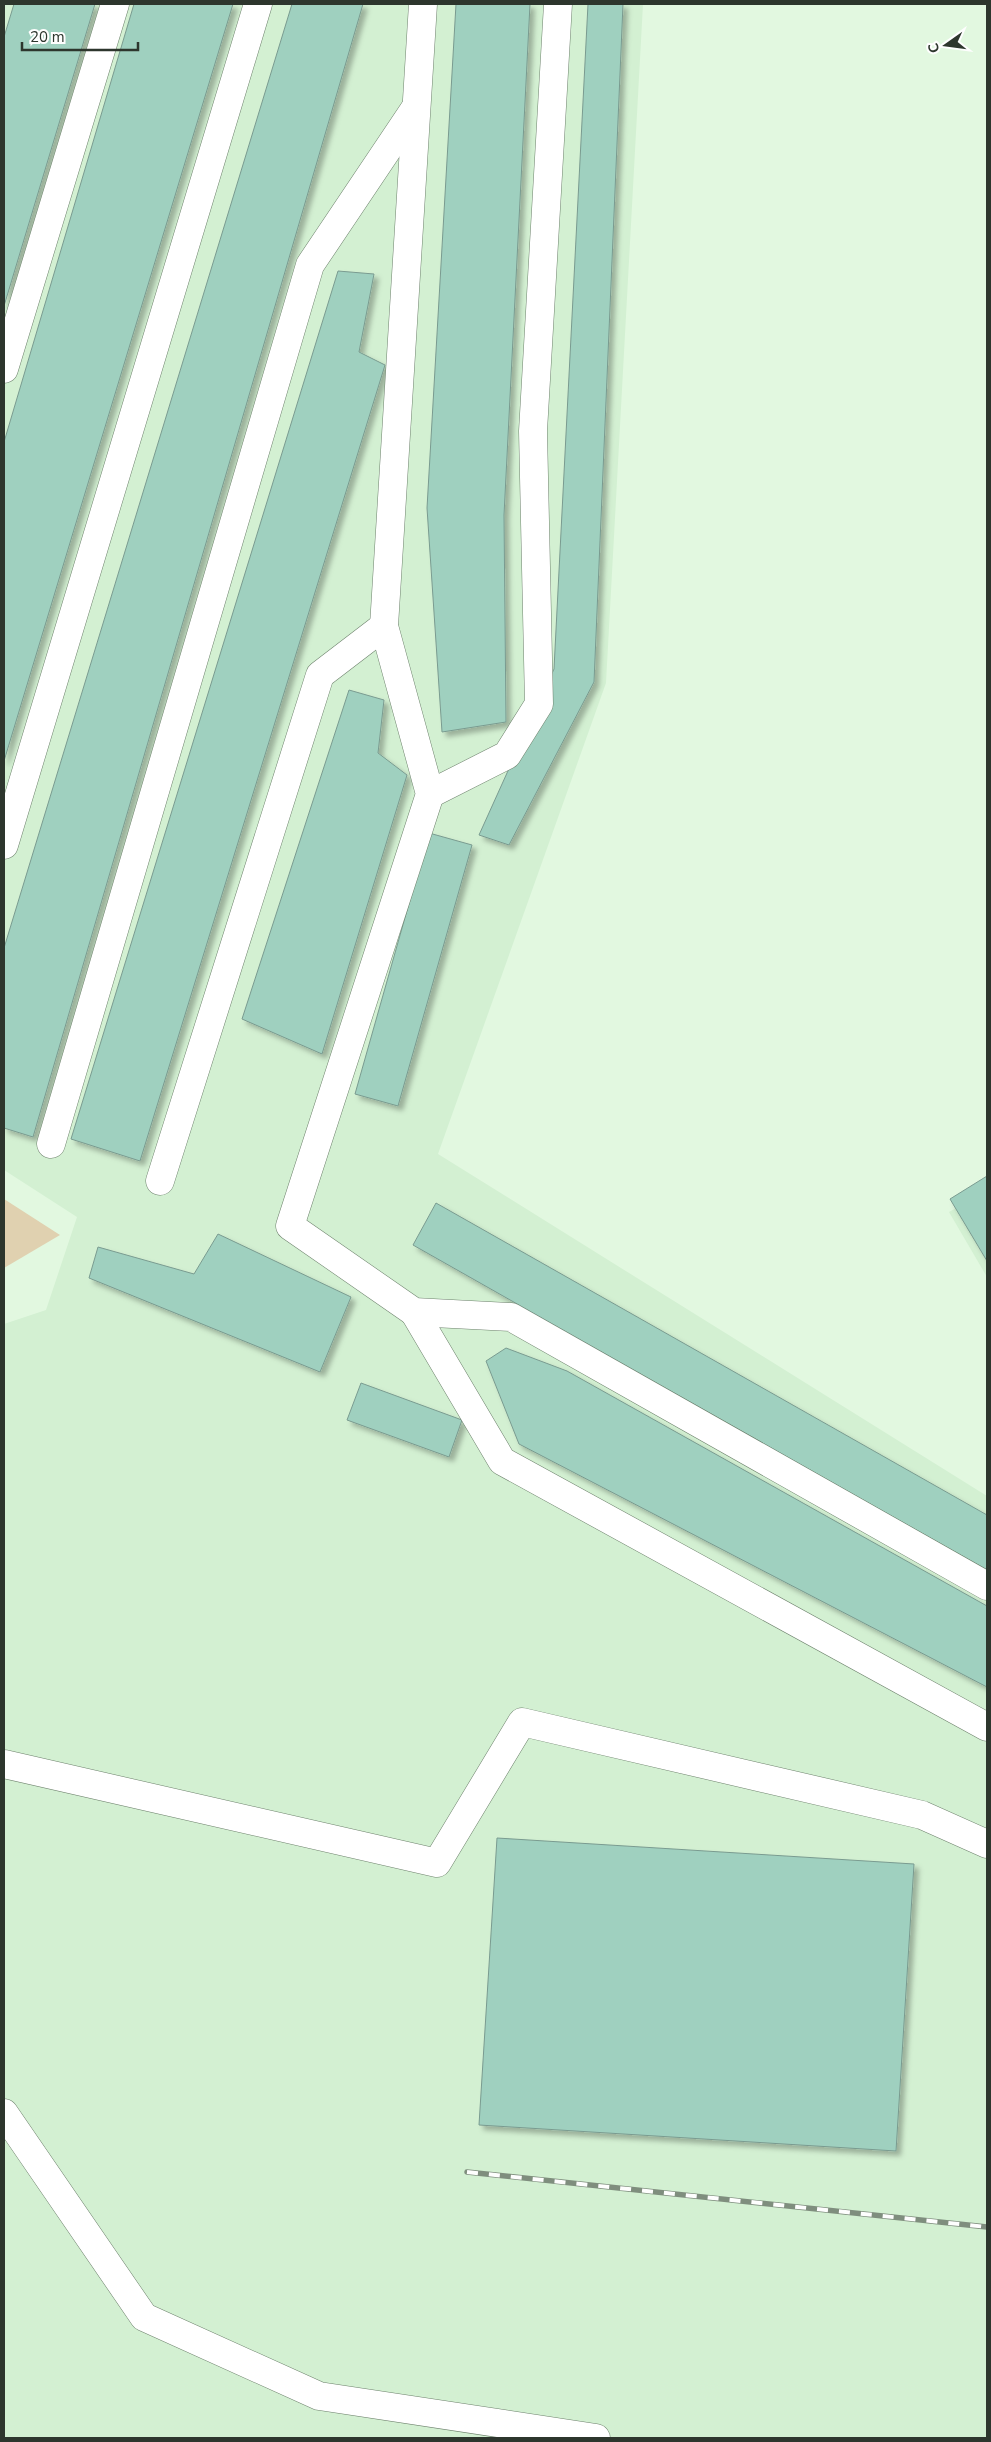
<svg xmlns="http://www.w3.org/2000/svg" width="991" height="2442" font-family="'Nunito Sans',sans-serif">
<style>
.built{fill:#d3f0d2}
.green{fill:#e0d1b0}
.building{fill:#9fd0bf;stroke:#7a9b90;filter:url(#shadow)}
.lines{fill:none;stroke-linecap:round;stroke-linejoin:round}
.minor-casing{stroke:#6e826d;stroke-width:29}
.minor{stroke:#fff;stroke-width:28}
.rail-casing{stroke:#7f8e7e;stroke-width:5.5}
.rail{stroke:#fefefe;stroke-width:4;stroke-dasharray:11;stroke-linecap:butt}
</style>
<defs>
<filter id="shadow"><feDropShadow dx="4.5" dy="4.5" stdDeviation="2.5" flood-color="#0004"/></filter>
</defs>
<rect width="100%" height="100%" fill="#e2f8e0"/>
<g class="built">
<path d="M4,4h639l-37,679 -168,471 549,342v942h-983v-1114l42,-14 31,-93 -73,-47z"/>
<path d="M987,1191v86l-38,-65z"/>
</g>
<path class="green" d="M4,1199l56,36 -56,33z"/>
<g class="building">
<path d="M14,4h81l-91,302v-269z"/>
<path d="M134,4h99l-229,757v-319z"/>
<path d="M292,4h71l-330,1133 -29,-9v-180z"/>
<path d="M456,4h74l-26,511 2,207 -64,10 -15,-224z"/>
<path d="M588,4h35l-29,678 -85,163 -30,-10 75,-166z"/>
<path d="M338,271l36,3 -15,78 26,13 -245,796 -69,-22z"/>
<path d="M349,690l35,10 -6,53 29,22 -85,279 -80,-35z"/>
<path d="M429,833l43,12 -74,261 -43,-12z"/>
<path d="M987,1176v85l-37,-62z"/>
<path d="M436,1203l551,312v55l-574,-325z"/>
<path d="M218,1234l133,63 -31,75 -231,-94 9,-31 96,27z"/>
<path d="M506,1348l61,23 420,235v81l-468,-243 -33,-83z"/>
<path d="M361,1383l101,37 -13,37 -102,-37z"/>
<path d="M497,1838l417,26 -18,287 -417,-26z"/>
</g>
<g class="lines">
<defs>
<g id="minor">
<path d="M423,4l-39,622 46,168 -140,432 124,86 97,5 476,269"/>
<path d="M4,369l111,-365"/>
<path d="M430,794l77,-39 32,-51 -6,-273 25,-427"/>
<path d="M4,845l254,-841"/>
<path d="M51,1144l259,-879 106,-158"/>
<path d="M160,1181l160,-506 64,-49"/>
<path d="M414,1312l88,149 485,266"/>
<path d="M4,1764l433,99 85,-141 400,93 65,29"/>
<path d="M4,2113l140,204 175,79 277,42"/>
</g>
</defs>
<use href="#minor" class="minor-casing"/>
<use href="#minor" class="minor"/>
<defs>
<path id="rail" d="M467,2172l520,55"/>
</defs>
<use href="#rail" class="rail-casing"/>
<use href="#rail" class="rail"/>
</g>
<rect width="991" height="2442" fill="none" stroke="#2d362d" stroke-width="10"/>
<g transform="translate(946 45) rotate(256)" stroke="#fefefe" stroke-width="4" paint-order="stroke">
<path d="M0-4L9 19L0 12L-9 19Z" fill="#2d362d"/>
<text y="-8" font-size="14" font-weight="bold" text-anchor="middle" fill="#2d362d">С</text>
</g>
<path d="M22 42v8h116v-8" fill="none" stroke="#2d362d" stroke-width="2.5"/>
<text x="30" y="42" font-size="15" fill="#2d362d" stroke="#fefefe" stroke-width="4" paint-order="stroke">20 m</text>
</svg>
